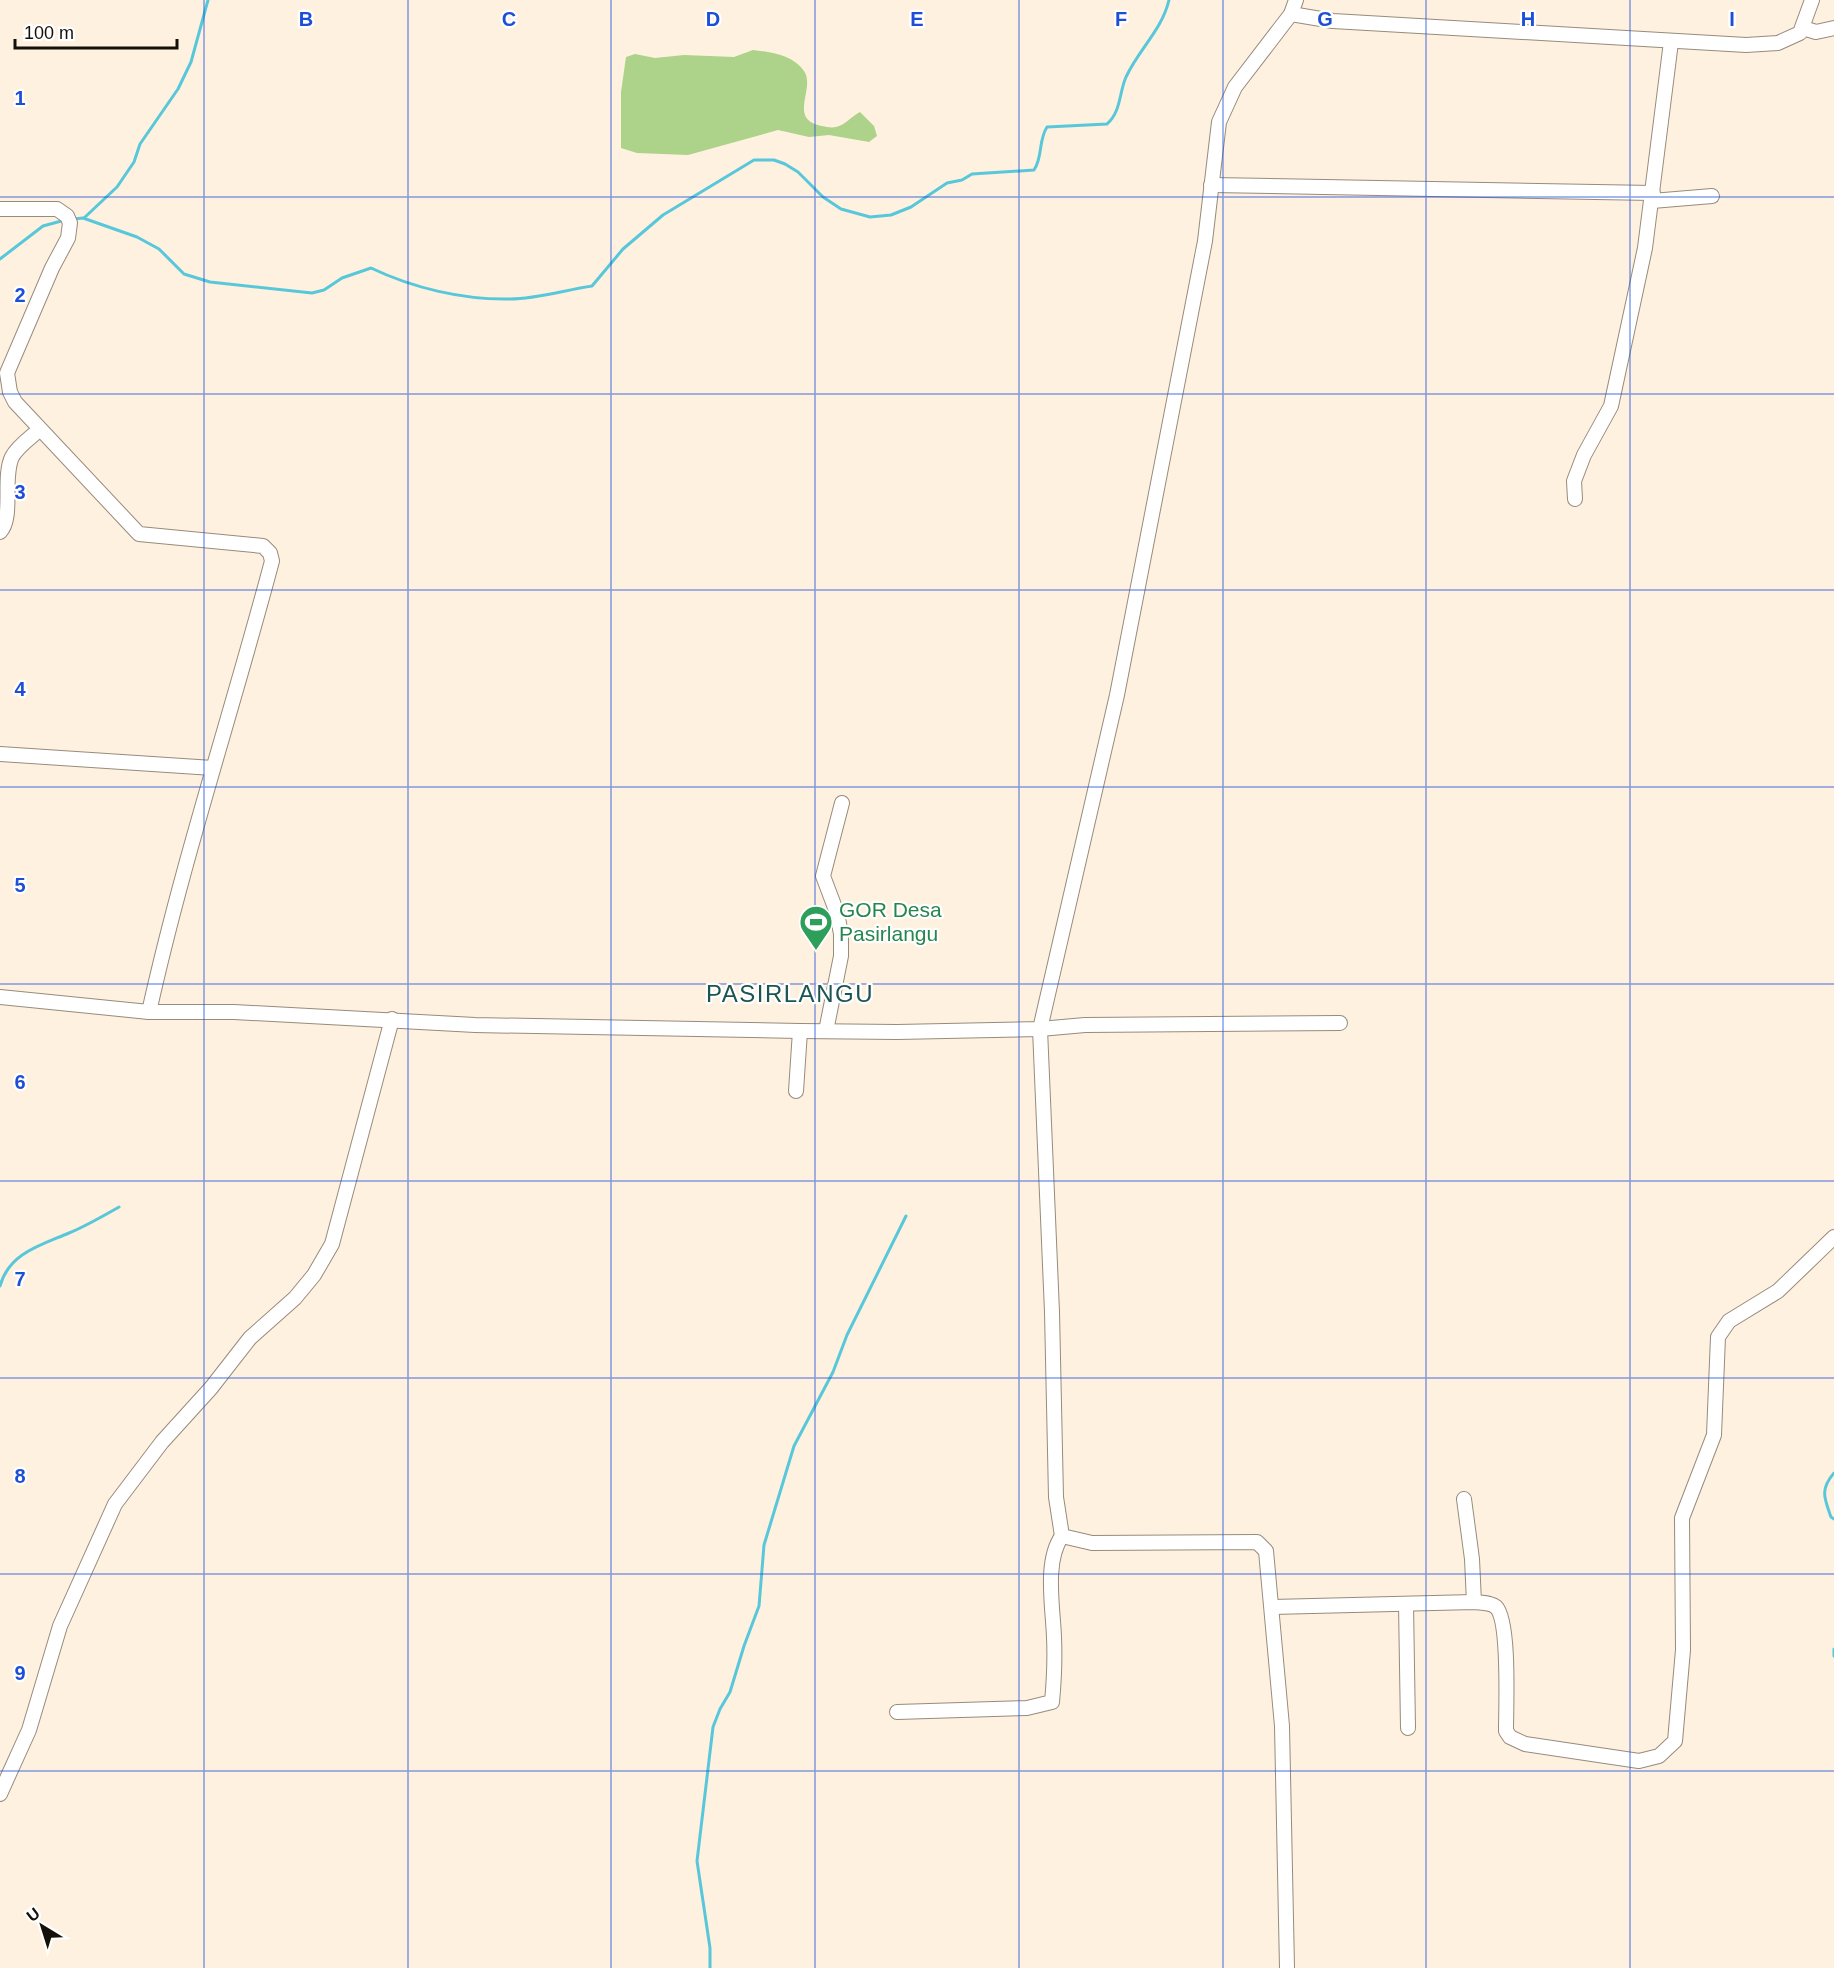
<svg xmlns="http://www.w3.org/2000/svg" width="1834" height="1968" font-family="Arial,sans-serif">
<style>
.forest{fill:#add28a}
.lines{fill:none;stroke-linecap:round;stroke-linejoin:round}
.stream{stroke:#59c7da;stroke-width:3}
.minor-casing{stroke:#978b7c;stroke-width:16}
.minor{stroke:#fff;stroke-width:14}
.grid{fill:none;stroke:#1d4ed8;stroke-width:1.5;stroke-opacity:0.55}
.labels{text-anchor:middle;stroke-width:4.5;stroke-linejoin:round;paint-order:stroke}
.leisure-label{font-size:21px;fill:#27864d;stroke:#fff;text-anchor:start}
.quarter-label{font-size:24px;letter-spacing:1.5px;fill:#195551;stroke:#fff}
.grid-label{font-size:20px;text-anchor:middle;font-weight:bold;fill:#1d4ed8;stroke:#fff;stroke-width:4.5;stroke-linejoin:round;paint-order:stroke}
</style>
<rect width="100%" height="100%" fill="#fef1e0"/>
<path class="forest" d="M753,50c18,2 40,5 51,21 12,17 -17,49 18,55 4,1 10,2 14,1 9,-2 16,-11 24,-15l14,14 3,10 -8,6 -40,-7 -20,2 -31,-7 -90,25 -51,-2 -16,-5v-56l5,-35 9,-3 20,4 29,-3 50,2z"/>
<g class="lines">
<g class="stream">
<path d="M84,218l33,-31 17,-25 6,-18 38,-55 13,-27 17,-62"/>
<path d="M74,219l9,-1 54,19 22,12 25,25 26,8 102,11 12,-3 18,-12 29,-10c42,20 92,32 139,31 27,0 55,-9 82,-13l31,-37 40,-34 91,-55h20l11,4 13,8 25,25 18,12 29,8 21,-2 20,-8 36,-24 15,-3 10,-6 62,-4c9,-13 4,-29 13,-43l60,-3c14,-12 12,-31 19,-47 13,-28 36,-47 43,-77"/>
<path d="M0,259l43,-33 22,-6"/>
<path d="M0,1286c9,-33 41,-41 69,-53 17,-7 34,-17 50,-26"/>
<path d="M1834,1473c-14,16 -10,25 -3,44l3,2"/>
<path d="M1834,1649v7"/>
<path d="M710,1968v-20l-13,-87 16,-134 7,-18 10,-17 14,-46 15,-40 5,-61 30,-99 39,-74 14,-37 59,-119"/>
</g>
<defs>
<g id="minor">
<path d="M1291,14l42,7 413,24 32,-2 22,-10 12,-33"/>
<path d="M1803,28l13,4 18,-4"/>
<path d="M1211,185l442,8"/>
<path d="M1652,201l60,-5"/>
<path d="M0,209h57l10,7 3,7 -2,15 -16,30 -45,105 3,19 5,10 124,132 124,12 7,7 2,8c-40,151 -89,298 -123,451"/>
<path d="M1575,499l-1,-18 10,-26 27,-49 34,-158 26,-206"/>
<path d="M0,532c14,-15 2,-54 12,-75 5,-10 18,-19 27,-27"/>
<path d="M0,754l213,14"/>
<path d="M0,997l149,15h85l241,13 325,6 97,1 143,-3 45,-4 255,-2"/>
<path d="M826,1031l15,-75v-22l-4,-21 -14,-37 19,-73"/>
<path d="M796,1091l4,-60"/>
<path d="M1464,1499l8,60 2,43"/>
<path d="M1406,1604l2,124"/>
<path d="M1272,1607l202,-5c7,1 16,0 22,5 14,14 10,101 10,124l4,6 15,7 114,17 20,-5 16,-15 8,-91 -1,-132 32,-83 4,-98 11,-16 49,-30 56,-54"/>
<path d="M897,1712l130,-4 25,-6c2,-21 3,-43 2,-65 -1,-29 -10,-76 8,-101"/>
<path d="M0,1794l29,-64 31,-104 55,-122 47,-62 49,-54 39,-50 45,-40 19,-23 18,-31 60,-225"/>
<path d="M1287,1968l-5,-242 -16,-175 -9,-9 -165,1 -30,-7 -6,-39 -4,-185 -12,-283 77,-334 88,-454 14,-119 16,-35 56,-73 5,-14"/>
</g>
</defs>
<use href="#minor" class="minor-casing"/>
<use href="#minor" class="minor"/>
</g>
<path class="grid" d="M204,0v1968M408,0v1968M611,0v1968M815,0v1968M1019,0v1968M1223,0v1968M1426,0v1968M1630,0v1968M0,197h1834M0,394h1834M0,590h1834M0,787h1834M0,984h1834M0,1181h1834M0,1378h1834M0,1574h1834M0,1771h1834"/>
<defs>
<symbol id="stadium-pin" viewBox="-11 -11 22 30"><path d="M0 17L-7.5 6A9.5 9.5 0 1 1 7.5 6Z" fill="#2e9e5b" stroke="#fff"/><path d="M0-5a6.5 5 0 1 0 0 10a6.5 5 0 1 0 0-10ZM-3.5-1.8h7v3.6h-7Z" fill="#fff"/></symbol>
</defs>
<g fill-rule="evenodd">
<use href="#stadium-pin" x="797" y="903" width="38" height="52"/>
</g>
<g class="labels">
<g class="leisure-label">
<text x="839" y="917">GOR Desa<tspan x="839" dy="24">Pasirlangu</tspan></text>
</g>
<g class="quarter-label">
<text x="790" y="1002">PASIRLANGU</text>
</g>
</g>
<g class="grid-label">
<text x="306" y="26">B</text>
<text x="509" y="26">C</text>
<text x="713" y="26">D</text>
<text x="917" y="26">E</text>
<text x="1121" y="26">F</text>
<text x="1325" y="26">G</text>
<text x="1528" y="26">H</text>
<text x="1732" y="26">I</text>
<text x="20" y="105">1</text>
<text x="20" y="302">2</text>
<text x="20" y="499">3</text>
<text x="20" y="696">4</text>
<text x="20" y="892">5</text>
<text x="20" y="1089">6</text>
<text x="20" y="1286">7</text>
<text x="20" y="1483">8</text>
<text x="20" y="1680">9</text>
</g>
<g transform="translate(42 1926) rotate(322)" stroke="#ffffff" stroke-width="4.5" paint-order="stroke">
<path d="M0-4.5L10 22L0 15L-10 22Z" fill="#14100a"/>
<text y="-9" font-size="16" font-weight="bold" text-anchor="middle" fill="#14100a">U</text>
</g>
<path d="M15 39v9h162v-9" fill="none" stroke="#14100a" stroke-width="3"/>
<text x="24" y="39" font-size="18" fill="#14100a" stroke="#ffffff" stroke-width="4.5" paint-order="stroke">100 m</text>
</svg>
